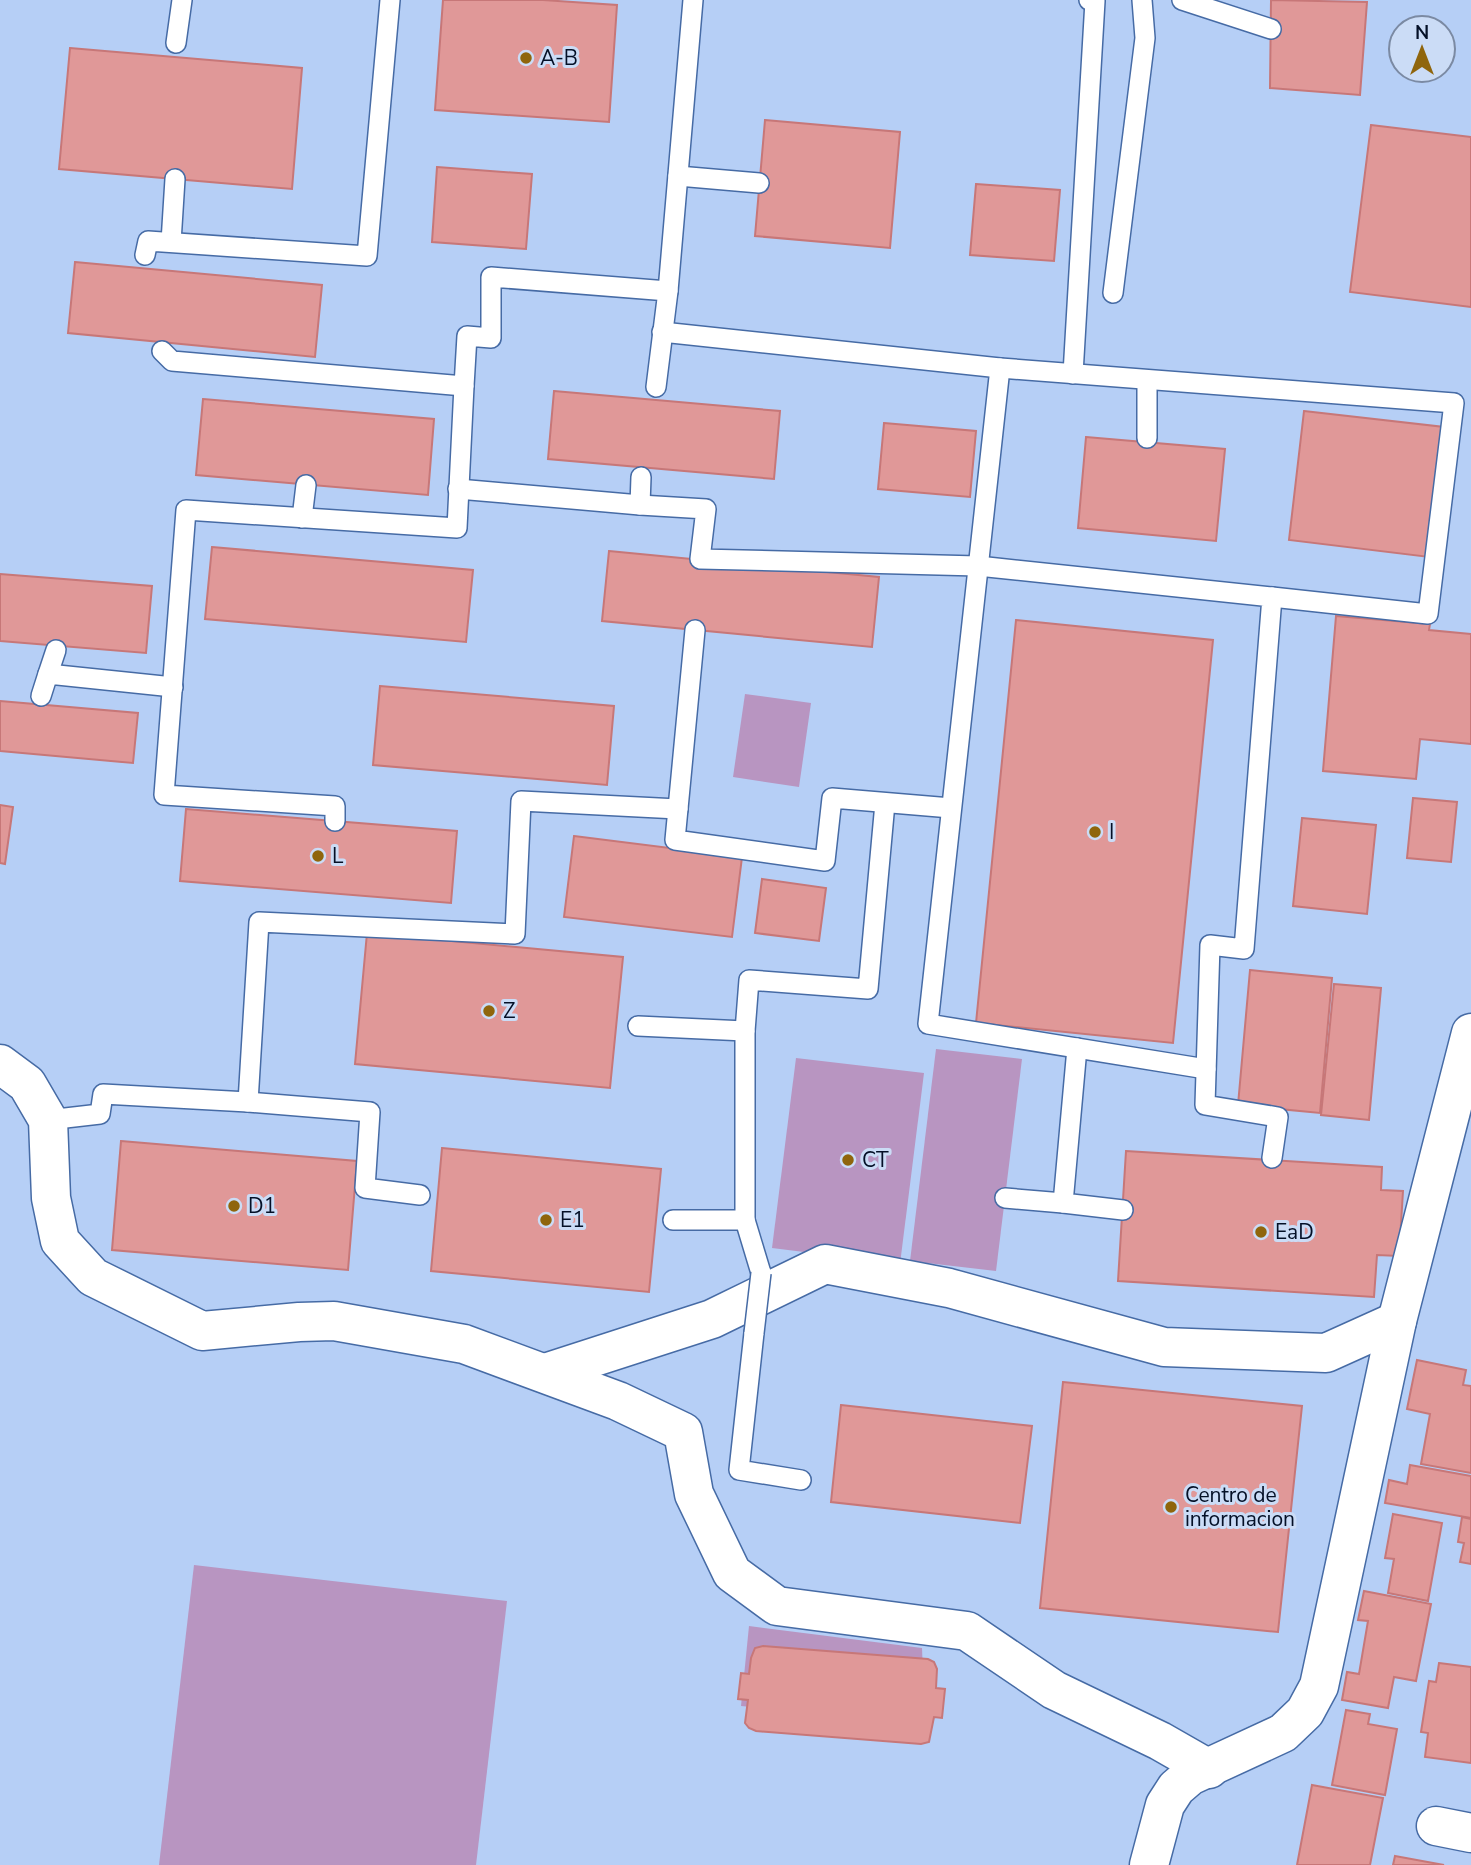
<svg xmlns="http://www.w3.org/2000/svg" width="1471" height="1865" font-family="'Nunito Sans',sans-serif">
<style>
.green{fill:#b895c1}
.building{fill:#e09898;stroke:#c77778;stroke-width:2}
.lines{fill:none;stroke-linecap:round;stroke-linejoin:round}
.service-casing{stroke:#466ba5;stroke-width:22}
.minor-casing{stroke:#466ba5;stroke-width:41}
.service{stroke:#fff;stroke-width:19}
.minor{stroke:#fff;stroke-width:38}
.service-bridge-casing{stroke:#466ba5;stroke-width:22;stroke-linecap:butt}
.service-bridge{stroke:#fff;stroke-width:19}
.poi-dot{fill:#8f650c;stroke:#cbdcf6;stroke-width:2.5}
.labels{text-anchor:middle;stroke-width:6;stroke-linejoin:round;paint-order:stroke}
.poi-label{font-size:21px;fill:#041027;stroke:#cbdcf6;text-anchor:start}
</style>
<rect width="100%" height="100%" fill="#b6cff6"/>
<g class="green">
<path d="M745,694l66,9 -12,84 -66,-10z"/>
<path d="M936,1049l86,10 -26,212 -86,-10z"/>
<path d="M796,1058l128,15 -24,191 -128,-16z"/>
<path d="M194,1565l313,36 -31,264h-317z"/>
<path d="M749,1626l173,22 3,76 -184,-18z"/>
</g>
<g class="building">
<path d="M443,0h100l74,5 -8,117 -174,-12z"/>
<path d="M1271,0l96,2 -7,93 -90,-7z"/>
<path d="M70,48l232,20 -10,121 -233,-20z"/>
<path d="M765,120l135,12 -10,116 -135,-12z"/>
<path d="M1371,125l100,12v170l-121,-15z"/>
<path d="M437,167l95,7 -6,75 -94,-7z"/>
<path d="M976,184l84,6 -6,71 -84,-6z"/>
<path d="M75,262l247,23 -7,72 -247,-24z"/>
<path d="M554,391l226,20 -6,68 -226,-20z"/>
<path d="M203,399l231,20 -6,76 -232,-20z"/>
<path d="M1304,411l140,16 -15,130 -140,-17z"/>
<path d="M884,423l92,8 -6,66 -92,-8z"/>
<path d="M1086,437l139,12 -9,92 -138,-13z"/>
<path d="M212,547l261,23 -7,72 -261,-23z"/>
<path d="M609,551l270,26 -7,70 -270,-26z"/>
<path d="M0,574l152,12 -6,67 -146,-12z"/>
<path d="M1336,616l94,8 -1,6 42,4v110l-51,-5 -4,40 -93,-8z"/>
<path d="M1016,620l197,20 -40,403 -197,-20z"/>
<path d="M380,686l234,20 -7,79 -234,-20z"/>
<path d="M0,701l138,12 -5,50 -133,-12z"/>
<path d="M1413,798l44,4 -6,60 -44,-4z"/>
<path d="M0,805l13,2 -8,57 -5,-1z"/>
<path d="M186,809l271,22 -6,72 -271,-22z"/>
<path d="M1302,818l74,7 -9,89 -74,-8z"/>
<path d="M574,836l168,21 -10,80 -168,-20z"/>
<path d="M762,879l64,9 -7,53 -64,-8z"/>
<path d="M367,933l256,24 -13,131 -255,-24z"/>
<path d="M1250,970l82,8 -12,135 -82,-8z"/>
<path d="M1334,984l47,4 -12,132 -48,-5z"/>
<path d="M121,1141l236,20 -9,109 -236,-20z"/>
<path d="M442,1148l219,21 -12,123 -218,-21z"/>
<path d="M1126,1151l256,16 -1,23 22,1 -4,65 -22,-1 -3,42 -256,-16z"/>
<path d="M1417,1360l49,10 -3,15 8,1v87l-50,-9 9,-50 -23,-5z"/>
<path d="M1063,1382l239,24 -24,226 -238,-24z"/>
<path d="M841,1405l191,21 -12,97 -189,-21z"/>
<path d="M1410,1465l61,11v42l-86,-15 4,-23 18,4z"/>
<path d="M1393,1514l49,9 -14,78 -40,-8 6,-34 -9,-1z"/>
<path d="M1462,1517l9,2v45l-11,-2 4,-19 -6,-1z"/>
<path d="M1364,1591l67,13 -15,77 -22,-4 -6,31 -46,-8 5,-28 12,2 9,-53 -10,-1z"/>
<path d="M763,1646l165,13 6,3 3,7 -1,19 9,1 -3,29 -8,-1 -5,25 -8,2 -165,-13 -7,-3 -4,-5 3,-23 -10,-1 3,-26 8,1 2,-16 4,-10z"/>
<path d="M1439,1663l32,4v96l-46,-6 3,-24 -7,-1 8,-51 7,1z"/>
<path d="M1346,1710l24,4 -2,10 29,5 -12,66 -53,-10z"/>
<path d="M1312,1785l71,13 -13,67h-73z"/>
<path d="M1395,1856l49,9h-51z"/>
</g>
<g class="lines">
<defs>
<g id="service">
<path d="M1182,0l89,29"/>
<path d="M176,43l6,-43"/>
<path d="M678,176l81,7"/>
<path d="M171,242l4,-63"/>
<path d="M145,255l3,-14 219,15 23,-256"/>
<path d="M668,291l25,-291"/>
<path d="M1113,293l32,-255 -3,-38"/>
<path d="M662,332l338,36 -72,656 278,45"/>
<path d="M162,351l10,10 292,25 3,-50 24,2v-61l177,14 -12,96"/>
<path d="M1000,368l454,35 -26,211 -156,-17"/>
<path d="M1073,374l22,-373 -6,-1"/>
<path d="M1147,438v-58"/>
<path d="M458,489l182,16 1,-28"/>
<path d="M640,505l66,4 -6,50 278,7 294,31 -28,352 -34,-4 -5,160 73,12 -6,41"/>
<path d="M302,518l4,-33"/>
<path d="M695,630l-20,210 150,21 7,-63 119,10"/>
<path d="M48,674l8,-24"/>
<path d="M41,696l7,-22 125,13"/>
<path d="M335,821v-15l-171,-11 22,-285 271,18 7,-142"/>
<path d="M638,1026l107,5 4,-51 119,9 17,-186"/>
<path d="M1077,1048l-14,155 60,7"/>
<path d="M248,1102l122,10 -5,76 55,7"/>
<path d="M48,1120l52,-6 3,-20 145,8 11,-180 256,12 6,-133 157,8"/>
<path d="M1005,1198l58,5"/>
<path d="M673,1220h72v-189"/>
<path d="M745,1220l16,53"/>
<path d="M754,1333l-15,137 62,10"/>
</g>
<g id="minor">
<path d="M0,1064l27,20 21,36 3,78 9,43 33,36 109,54 97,-9 35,-1 130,23 154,57 65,31 11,62 38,79 45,33 190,25 87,59 106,51 49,28"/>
<path d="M545,1373l167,-54 113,-55 124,24 215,59 162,6 71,-32"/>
<path d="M1436,1826l35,7"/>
<path d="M1149,1865l16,-60 11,-17 14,-12 93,-43 22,-21 14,-26 78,-365 74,-288"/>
</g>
</defs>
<use href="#service" class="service-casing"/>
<use href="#minor" class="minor-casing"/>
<use href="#service" class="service"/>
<use href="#minor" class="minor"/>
<defs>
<path id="service-bridge" d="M754,1333l7,-60"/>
</defs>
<use href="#service-bridge" class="service-bridge-casing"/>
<use href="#service-bridge" class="service-bridge"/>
</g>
<g class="poi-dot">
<circle cx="526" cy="58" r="7"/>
<circle cx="1095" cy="832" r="7"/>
<circle cx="318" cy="856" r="7"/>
<circle cx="489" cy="1011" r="7"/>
<circle cx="848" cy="1160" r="7"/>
<circle cx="234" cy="1206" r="7"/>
<circle cx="546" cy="1220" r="7"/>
<circle cx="1261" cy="1232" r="7"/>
<circle cx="1171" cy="1507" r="7"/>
</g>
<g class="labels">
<g class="poi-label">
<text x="540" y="65">A-B</text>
<text x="1109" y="839">I</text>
<text x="332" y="863">L</text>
<text x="503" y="1018">Z</text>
<text x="862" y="1167">CT</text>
<text x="248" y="1213">D1</text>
<text x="560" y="1227">E1</text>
<text x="1275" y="1239">EaD</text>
<text x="1185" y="1502">Centro de<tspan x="1185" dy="24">informacion</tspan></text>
</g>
</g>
<g transform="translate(1422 49)"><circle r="33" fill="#cbdcf6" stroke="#7b8aa3" stroke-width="2"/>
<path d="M0-5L12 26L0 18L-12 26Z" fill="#8f650c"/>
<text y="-10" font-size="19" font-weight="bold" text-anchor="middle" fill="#041027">N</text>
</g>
</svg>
